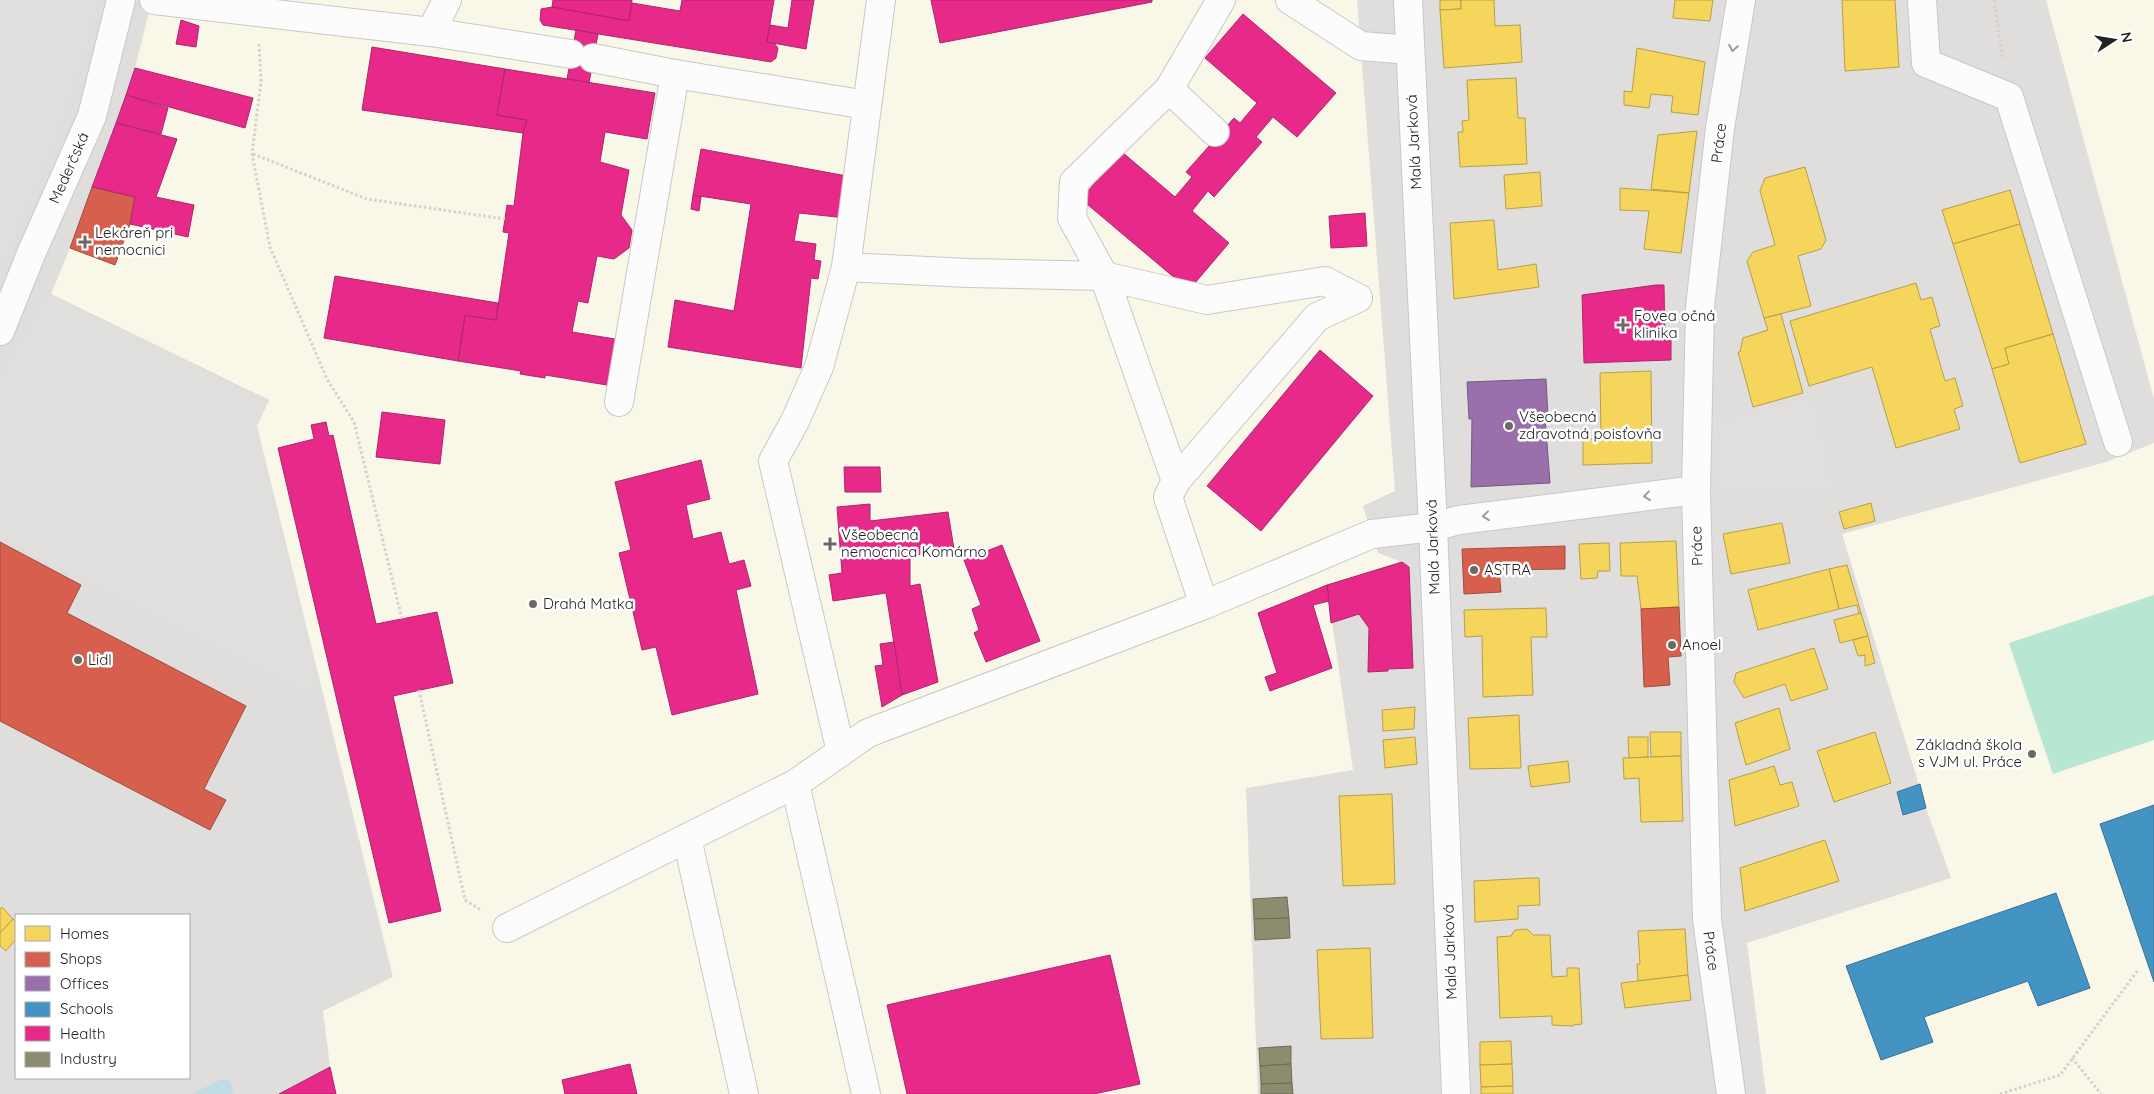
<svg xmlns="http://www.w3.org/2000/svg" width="2154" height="1094" font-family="Quicksand,sans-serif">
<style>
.residential{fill:#dfdedc;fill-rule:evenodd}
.education{fill:#f8f7e8}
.pitch{fill:#b7e6d2}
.parking{fill:#e0dfde}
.water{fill:#bfdbe3}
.homes{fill:#f6d55c;stroke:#b69f4b}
.shops{fill:#d6604d;stroke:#a04d40}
.offices{fill:#9970ab;stroke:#755982}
.schools{fill:#4393c3;stroke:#397193}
.health{fill:#e7298a;stroke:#ac276b}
.industry{fill:#8c8c6e;stroke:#6c6c57}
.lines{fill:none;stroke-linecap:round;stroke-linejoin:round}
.minor-casing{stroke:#c9c8c7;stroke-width:30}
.path{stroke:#dccecd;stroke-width:3;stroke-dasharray:2.5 2.5;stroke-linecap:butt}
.minor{stroke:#fdfcfc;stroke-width:28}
.oneway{stroke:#9a9a9a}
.poi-dot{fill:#6a6968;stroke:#fff;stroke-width:2}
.labels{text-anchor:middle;stroke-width:5;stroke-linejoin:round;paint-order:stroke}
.street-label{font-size:15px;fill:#222;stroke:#fff}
.poi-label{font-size:15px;fill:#222;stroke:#fff;text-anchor:start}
</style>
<rect width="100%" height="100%" fill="#f0eeeb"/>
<path class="residential" d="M0,0h2154v1094h-2154zM16,915h173v163h-173z"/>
<g class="education">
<path d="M152,0h1205l38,491 -32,15 15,47 24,9 -75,23 26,185 -107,18 12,306h-922l-6,-27 -7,-56 70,-34 -136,-551 12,-26 -218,-106 19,-46 65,-180z"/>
<path d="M2046,0h108v399l-74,-273z"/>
<path d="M2154,443v651h-388l-19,-151 204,-65 -25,-70 -84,-274 264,-72z"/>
</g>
<path class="pitch" d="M2154,595v145l-101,34 -44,-131z"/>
<g class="parking">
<path d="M0,0h95l-9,47 -43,120 -43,99z"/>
<path d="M51,294l218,106 -12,26 57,252 -6,13 -308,-154v-156z"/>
<path d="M1810,398l21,93 -112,-5 5,-63z"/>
</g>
<path class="water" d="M222,1079l8,1 3,10 -1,4h-40z"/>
<g class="homes">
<path d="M1440,0h21v9l-21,1z"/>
<path d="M1461,0h33l1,26 25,-1 2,37 -78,6 -4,-58 21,-1z"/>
<path d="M1675,0h38l-3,21 -37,-3z"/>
<path d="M1842,0h53l4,67 -54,4z"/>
<path d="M1637,48l68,14 -7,53 -27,-3 2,-16 -22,-2 -2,14 -25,-3v-14l8,1z"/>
<path d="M1516,78l2,40h7l2,46 -67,3 -2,-35h5l-1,-11 7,-1 -2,-40z"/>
<path d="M1697,131l-8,62 -38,-4 7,-54z"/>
<path d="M1805,167l21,73 -5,9 -23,7 13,50 -47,12 -17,-57 6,-9 22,-7 -15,-54 5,-13z"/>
<path d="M1540,172l2,34 -36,3 -2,-34z"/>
<path d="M1620,188l69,5 -8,60 -37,-4 5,-38 -29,-1z"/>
<path d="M2010,190l10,34 -67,20 -11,-34z"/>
<path d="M1494,220l4,50 38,-6 3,23 -85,12 -4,-76z"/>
<path d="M2020,224l33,110 -48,14 4,16 -17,5 -39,-125z"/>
<path d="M1916,283l5,17 11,-3 8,29 -10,3 15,52 10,-3 8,28 -9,3 6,20 -64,19 -24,-81 -63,19 -19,-65z"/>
<path d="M1781,314l22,79 -50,14 -15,-55h2l3,-14 25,-8 -4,-12z"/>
<path d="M2053,334l33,110 -66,19 -28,-94 17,-5 -4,-16z"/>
<path d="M1651,371l1,92 -69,2v-26h18l-1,-66z"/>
<path d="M1871,503l4,18 -31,8 -5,-17z"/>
<path d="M1782,523l8,40 -59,11 -8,-40z"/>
<path d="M1676,541l3,66 -38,2 -4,-33h-16l-1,-33z"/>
<path d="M1609,543l1,28h-12l-1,7 -16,1 -2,-35z"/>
<path d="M1847,565l14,48 -2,1 -2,-9 -18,4 -10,-40z"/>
<path d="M1829,569l10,40 -81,21 -10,-40z"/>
<path d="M1546,608l1,29h-16l2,58 -50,2 -1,-61 -17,1 -1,-27z"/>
<path d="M1861,613l7,23 -28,7 -6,-23z"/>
<path d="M1868,636l7,27 -10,3v-11l-7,1 -5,-16z"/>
<path d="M1814,648l14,41 -37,12 -6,-17 -41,14 -10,-16 2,-9z"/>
<path d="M1415,707l-1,22 -31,2 -1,-21z"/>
<path d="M1779,708l11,41 -44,16 -11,-42z"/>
<path d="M1519,715l2,53 -51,1 -2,-51z"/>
<path d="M1650,732h31v24l-30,1z"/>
<path d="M1875,732l16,51 -57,19 -17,-51z"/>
<path d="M1415,737l2,27 -32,4 -2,-28z"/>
<path d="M1628,737h20v20l-19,1z"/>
<path d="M1681,756l2,65 -42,1 -2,-44 -15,1 -1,-21z"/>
<path d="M1568,761l2,21 -39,5 -3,-21z"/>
<path d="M1774,766l6,19 12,-3 7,24 -64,20 -6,-46z"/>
<path d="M1392,794l3,90 -52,2 -4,-90z"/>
<path d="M1825,840l14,41 -94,30 -5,-43z"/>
<path d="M1532,878h7l1,27 -22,1v13l-43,3 -1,-41z"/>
<path d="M2,907l11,12 -13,14v-24z"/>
<path d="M13,919l3,3v17l-10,12 -6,-5v-13z"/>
<path d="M1527,929l6,6h17l2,42 15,-1v-8h12l3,56 -9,1v1l-21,-1v-9l-52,2 -3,-81 14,-1 4,-6z"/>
<path d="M1685,929l3,46 -50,6 -1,-17h3l-2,-33z"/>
<path d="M1370,948l3,90 -52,1 -4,-89z"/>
<path d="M1688,975l3,25 -66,8 -4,-25z"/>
<path d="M1511,1041l1,23 -32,1v-23z"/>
<path d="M1512,1064l1,22 -32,1 -1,-22z"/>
<path d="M1513,1086v8h-32v-7z"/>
</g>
<g class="shops">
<path d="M92,187l43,10 -5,27 -15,41 -45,-17z"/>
<path d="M0,542l81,43 -14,28 179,93 -42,83 22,11 -16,30 -210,-109z"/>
<path d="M1565,546v23l-66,1 2,22 -37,2 -2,-45z"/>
<path d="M1679,607l2,49 -13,1 2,28 -26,2 -3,-78z"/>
</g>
<path class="offices" d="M1546,379l2,37h-3l5,67 -79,4 1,-68h-3l-2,-37z"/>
<g class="schools">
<path d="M1920,784l6,24 -23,7 -6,-23z"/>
<path d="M2154,805v177l-54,-158z"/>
<path d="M2056,893l34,95 -52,18 -10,-25 -104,36 9,25 -52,18 -35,-94z"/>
</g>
<g class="health">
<path d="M553,0h79l-3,21 -77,-14z"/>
<path d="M682,0h92l-7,42 7,1 4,5 -2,10 -5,4 -228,-37 -3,-5 1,-11 11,-2 77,14 3,-18 48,8z"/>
<path d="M792,0h22l-8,49 -39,-7 3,-17 18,3z"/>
<path d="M931,0h221v2l-212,41z"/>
<path d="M1243,14l93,79 -39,44 -24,-20 -17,20 6,5 -48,55 -6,-6 -16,20 37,32 -40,47 -108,-91 41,-47 53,45 17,-20 -6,-5 48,-54 6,5 17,-20 -52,-45z"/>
<path d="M181,20l18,6 -3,21 -20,-3z"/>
<path d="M576,30l22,4 -9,49 -22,-4z"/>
<path d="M372,47l133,22 -8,46 30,5 -4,13 -161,-23z"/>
<path d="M135,68l118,30 -8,30 -119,-33z"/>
<path d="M505,69l150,24 -8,46 -42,-7 -5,30 29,8 -8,45 11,15 -3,18 -15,11 -17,-3 -9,47 -10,-2 -6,31 43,7 -8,46 -62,-10v3l-25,-4 1,-3 -63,-10 7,-46 31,5 13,-87 -6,-1 4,-27 7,1 9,-73 4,-13 -30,-5z"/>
<path d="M126,95l42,13 -7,26 -45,-11z"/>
<path d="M116,123l61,16 -21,58 38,8 -6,32 -58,-13 5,-27 -43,-10z"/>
<path d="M701,149l151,28 -6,41 -47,-5 -5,28 22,3 -2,16 7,1 -3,18 -7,-1 -10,90 -133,-21 7,-47 59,11 17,-107 -58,-9z"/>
<path d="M693,195l8,2 -2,14 -8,-2z"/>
<path d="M1365,213l2,33 -36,2 -2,-32z"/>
<path d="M335,276l163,27 -2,17 -31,-5 -7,46 -134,-23z"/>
<path d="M1656,285h8l1,56 6,-1v20l-87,3 -2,-68z"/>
<path d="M1320,350l53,46 -112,135 -54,-45z"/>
<path d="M382,412l63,8 -5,44 -64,-7z"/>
<path d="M326,422l3,14 4,-1 43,189 61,-12 16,71 -60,13 48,215 -52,12 -111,-475 36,-9 -3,-14z"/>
<path d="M701,460l9,39 -24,6 7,34 28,-7 8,32 15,-4 7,26 -15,4 22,104 -86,21 -16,-68 -14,3 -23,-97 12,-3 -16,-68z"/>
<path d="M844,467h36l1,25h-36z"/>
<path d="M870,504v17l78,-9 6,37 -44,7v30l10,-2 18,98 -36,13 -16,-102 -53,8 -4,-26 13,-2 -5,-66z"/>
<path d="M1002,545l38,96 -54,21 -12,-29 5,-3 -7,-21 9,-4 -17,-45z"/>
<path d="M1402,562l7,5 4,101 -25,1v2l-20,1 1,-44 -10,-14 -28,9 -4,-38z"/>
<path d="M1327,585l2,16 -16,4 19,63 -62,23 -5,-14 12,-4 -19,-60z"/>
<path d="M894,642l8,53 -20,12 -7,-41 8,-1 -3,-21z"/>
<path d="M1110,955l30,129 -46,10h-187l-20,-89z"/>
<path d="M630,1064l7,30h-72l-3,-14z"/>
<path d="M330,1067l6,27h-57z"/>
</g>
<g class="industry">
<path d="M1287,897l2,21 -35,1 -1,-20z"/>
<path d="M1289,918l1,20 -35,2 -1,-21z"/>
<path d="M1291,1046v18l-31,2 -1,-18z"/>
<path d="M1291,1064l1,19 -31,1 -1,-18z"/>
<path d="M1292,1083l1,11h-32v-10z"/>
</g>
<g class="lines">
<defs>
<g id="minor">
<path d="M154,0l277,32 140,22"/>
<path d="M1290,0l71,46 49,4"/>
<path d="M1408,0l25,527 23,567"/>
<path d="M1922,0l4,63 83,34 109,345"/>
<path d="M431,32l16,-32"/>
<path d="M593,58l82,16"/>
<path d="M1169,89l46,43"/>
<path d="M846,267l122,6 136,3 103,24 118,-19 33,17"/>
<path d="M0,331l31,-77 61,-138 29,-116"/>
<path d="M619,402l56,-328 192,31"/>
<path d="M1176,481l-72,-205 -32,-58 2,-36 95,-93 52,-89"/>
<path d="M1204,605l-36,-108 8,-16 141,-164 41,-19"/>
<path d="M841,752l-68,-291 22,-40 24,-54 27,-100 35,-267"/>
<path d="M687,838l57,256"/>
<path d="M507,928l288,-144"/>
<path d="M866,1094l-71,-310 73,-51 336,-128 168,-71 61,-7 26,-7 237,-30"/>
<path d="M1731,1094l-24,-175 -11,-429 4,-183 20,-179 21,-128"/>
</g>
</defs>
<use href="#minor" class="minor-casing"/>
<g class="path">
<path d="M1994,0l9,60"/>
<path d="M259,44l2,37 -9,73 18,93 57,132 27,43 48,197"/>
<path d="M253,154l114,45 138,20"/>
<path d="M419,690l46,210 16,10"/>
<path d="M2072,1058l29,36"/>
<path d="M2000,1094l60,-19 78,-105"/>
</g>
<use href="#minor" class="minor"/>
</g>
<defs><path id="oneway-chevron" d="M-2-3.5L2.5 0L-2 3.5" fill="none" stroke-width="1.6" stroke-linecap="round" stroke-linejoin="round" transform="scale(1.25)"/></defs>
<g class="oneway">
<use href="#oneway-chevron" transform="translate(1733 48) rotate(99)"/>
<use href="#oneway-chevron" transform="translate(1647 496) rotate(173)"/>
<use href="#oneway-chevron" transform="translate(1486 516) rotate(173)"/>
</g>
<g class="poi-dot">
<path d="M82.5 234.5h5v5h5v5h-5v5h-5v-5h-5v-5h5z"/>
<path d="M1620.5 317.5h5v5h5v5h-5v5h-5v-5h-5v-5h5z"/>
<circle cx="1509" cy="426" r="5"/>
<path d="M827.5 536.5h5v5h5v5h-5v5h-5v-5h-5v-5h5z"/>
<circle cx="1474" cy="570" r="5"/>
<circle cx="533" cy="604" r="5"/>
<circle cx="1672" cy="645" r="5"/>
<circle cx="78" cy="660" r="5"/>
<circle cx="2032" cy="754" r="5"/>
</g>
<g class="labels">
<g class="street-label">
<text transform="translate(1414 142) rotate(-93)" y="5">Malá Jarková</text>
<text transform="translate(1719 143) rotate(-83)" y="5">Práce</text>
<text transform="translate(69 168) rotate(-66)" y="5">Mederčská</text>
<text transform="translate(1697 546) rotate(-92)" y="5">Práce</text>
<text transform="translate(1433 547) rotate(-92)" y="5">Malá Jarková</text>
<text transform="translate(1711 951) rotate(82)" y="5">Práce</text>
<text transform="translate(1450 952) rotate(-92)" y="5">Malá Jarková</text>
</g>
<g class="poi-label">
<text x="95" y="238">Lekáreň pri<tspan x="95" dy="17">nemocnici</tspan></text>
<text x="1634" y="321">Fovea očná<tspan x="1634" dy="17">klinika</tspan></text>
<text x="1519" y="422">Všeobecná<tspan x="1519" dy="17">zdravotná poisťovňa</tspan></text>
<text x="841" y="540">Všeobecná<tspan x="841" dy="17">nemocnica Komárno</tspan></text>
<text x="1484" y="575">ASTRA</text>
<text x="543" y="609">Drahá Matka</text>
<text x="1682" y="650">Anoel</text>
<text x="88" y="665">Lidl</text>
<text x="2022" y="750" text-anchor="end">Základná škola<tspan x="2022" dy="17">s VJM ul. Práce</tspan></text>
</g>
</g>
<rect x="15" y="914" width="175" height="165" fill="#ffffff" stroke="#a7a7a7"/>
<rect x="25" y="926" width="25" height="15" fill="#f6d55c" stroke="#a7a7a7"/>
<text x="60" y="939" font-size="15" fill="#222222">Homes</text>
<rect x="25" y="952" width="25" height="15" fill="#d6604d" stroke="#a7a7a7"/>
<text x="60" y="964" font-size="15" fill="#222222">Shops</text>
<rect x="25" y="976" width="25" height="15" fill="#9970ab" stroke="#a7a7a7"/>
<text x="60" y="989" font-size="15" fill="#222222">Offices</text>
<rect x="25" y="1002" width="25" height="15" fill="#4393c3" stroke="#a7a7a7"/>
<text x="60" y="1014" font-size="15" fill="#222222">Schools</text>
<rect x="25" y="1026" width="25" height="15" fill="#e7298a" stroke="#a7a7a7"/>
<text x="60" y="1039" font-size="15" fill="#222222">Health</text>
<rect x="25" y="1052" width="25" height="15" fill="#8c8c6e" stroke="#a7a7a7"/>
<text x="60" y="1064" font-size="15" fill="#222222">Industry</text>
<g transform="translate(2114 40) rotate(78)" stroke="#ffffff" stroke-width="4" paint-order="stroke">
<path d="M0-4L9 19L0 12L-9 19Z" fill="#222222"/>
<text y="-8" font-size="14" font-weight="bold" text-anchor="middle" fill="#222222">N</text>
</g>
</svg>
